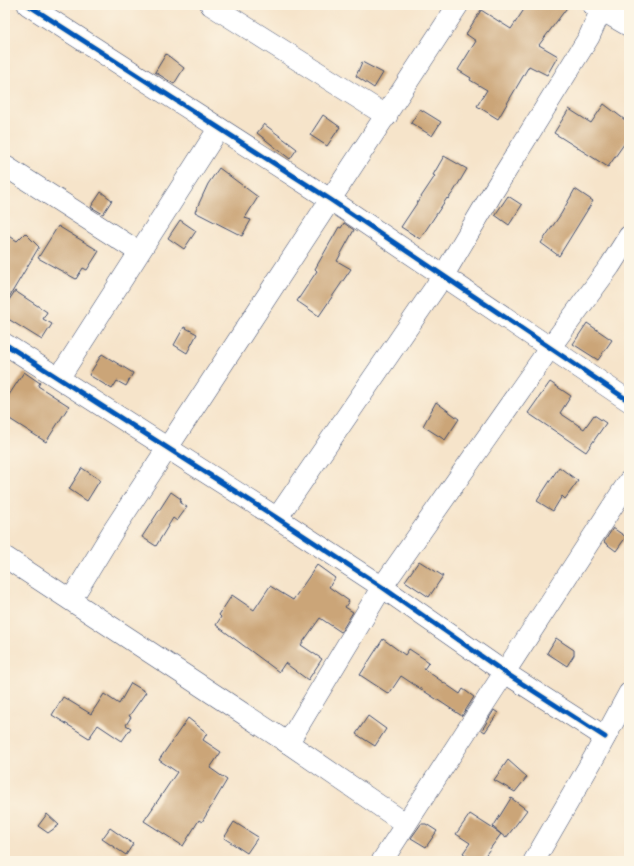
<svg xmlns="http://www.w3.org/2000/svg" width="634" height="866" font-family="Vollkorn,serif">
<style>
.building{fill:#cba578}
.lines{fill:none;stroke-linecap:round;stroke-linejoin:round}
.minor-casing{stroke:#3c4a6e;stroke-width:22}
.minor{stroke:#fff;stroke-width:21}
.cycleway-casing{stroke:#fcf5e5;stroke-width:8}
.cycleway{stroke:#0057b8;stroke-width:5}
</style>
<rect width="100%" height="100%" fill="#fcf5e5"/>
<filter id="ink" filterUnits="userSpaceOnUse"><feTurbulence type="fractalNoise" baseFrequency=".025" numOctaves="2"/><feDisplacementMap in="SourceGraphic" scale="8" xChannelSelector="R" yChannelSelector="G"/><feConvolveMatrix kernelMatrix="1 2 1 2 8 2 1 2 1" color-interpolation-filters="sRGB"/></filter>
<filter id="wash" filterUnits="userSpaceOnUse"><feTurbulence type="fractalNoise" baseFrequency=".012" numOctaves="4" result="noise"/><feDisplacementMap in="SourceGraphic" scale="16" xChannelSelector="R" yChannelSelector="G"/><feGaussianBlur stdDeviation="0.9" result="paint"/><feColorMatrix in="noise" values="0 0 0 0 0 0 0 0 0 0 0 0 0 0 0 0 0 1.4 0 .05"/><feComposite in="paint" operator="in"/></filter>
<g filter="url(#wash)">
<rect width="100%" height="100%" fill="#f6e4ca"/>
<g id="blocks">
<g class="building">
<path d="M527,5h42l-30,40 19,11 -11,19 -18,-9 -31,53 -21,-13 10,-16 -17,-10 1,-2 -13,-8 18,-29 -10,-7 15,-24 30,19z"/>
<path d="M166,54l18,14 -10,16 -19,-12z"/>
<path d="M362,62l21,11 -9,15 -18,-12z"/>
<path d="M604,104l25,19v14l-21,30 -54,-34 15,-24 22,14z"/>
<path d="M420,109l21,13 -9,14 -21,-13z"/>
<path d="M323,115l17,12 -13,19 -17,-11z"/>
<path d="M264,124l33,25 -7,10 -33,-26z"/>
<path d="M444,156l23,13 -13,22 -6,8 -1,-1 -27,41 -19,-12 34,-51 -2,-1z"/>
<path d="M219,168l39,29 -13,21 6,2 -9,16 -47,-24 13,-28z"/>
<path d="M575,189l18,12 -34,55 -18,-13 20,-29z"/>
<path d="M101,192l11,8 -9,14 -12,-7z"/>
<path d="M508,196l14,9 -13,20 -14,-10z"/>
<path d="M180,220l16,11 -12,18 -16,-11z"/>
<path d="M344,223l10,7 -17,31 14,8 -32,47 -22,-15 20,-30 -2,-2 24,-42 2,1z"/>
<path d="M58,226l41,25 -12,19 -4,-2 -7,11 -38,-21z"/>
<path d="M5,233l12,8 8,-8 14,14 -34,57z"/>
<path d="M15,291l32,21 -4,7 9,5 -10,16 -37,-23v-11z"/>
<path d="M587,323l25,17 -14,20 -25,-16z"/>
<path d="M184,327l13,7 -10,19 -13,-8z"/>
<path d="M102,354l31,19 -7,13 -9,-5 -5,8 -23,-14z"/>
<path d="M24,372l16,11 -2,3 31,20 -23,36 -41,-26v-15z"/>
<path d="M550,382l21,14 -11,17 24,16 10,-14 12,8 -20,29 -58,-39z"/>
<path d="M436,402l23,17 -14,21 -22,-14z"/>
<path d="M559,467l19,14 -13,18 -3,-3 -9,15 -16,-10z"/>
<path d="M82,468l18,12 -13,21 -18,-12z"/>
<path d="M171,492l10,7 -1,4 7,4 -10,14 -4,-3 -17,28 -14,-9z"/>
<path d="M613,528l13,9 -10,14 -12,-9z"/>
<path d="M419,561l24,15 -14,21 -24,-16z"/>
<path d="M317,565l18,13 -6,9 20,14 -4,6 8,5 -12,20 -21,-14 -19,27 21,14 -14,21 -23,-17 -6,9 -63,-47 5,-8 -2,-2 13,-20 22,15 16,-24 23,14z"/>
<path d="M556,638l18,12v5l-7,11 -20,-13z"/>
<path d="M383,639l22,16 4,-6 20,13 -5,7 36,25 3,-5 11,8 -12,19 -61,-40 -12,18 -29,-19z"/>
<path d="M131,683l15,9 -17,24 2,1 -5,8 5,3 -9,13 -24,-16 -9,13 -37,-23 11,-18 28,17 13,-20 15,10z"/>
<path d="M494,710l4,3 -13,19 -3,-2z"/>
<path d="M368,716l18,13 -11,17 -19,-12z"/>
<path d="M188,718l19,15 -4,7 18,12 -11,16 17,12 -25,42 -3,-2 -16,26 -39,-25 33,-49 -18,-12z"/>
<path d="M508,760l19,17 -12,15 -21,-12z"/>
<path d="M511,798l16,12 -21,28 -5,-4 -20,27h-7l-11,-8 7,-10 -14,-9 14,-20 31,20 -8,-7z"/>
<path d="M47,814l12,11 -11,8 -10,-7z"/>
<path d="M234,822l24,15 -11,16 -23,-15z"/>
<path d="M421,824h5l11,7 -11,16 -15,-9z"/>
<path d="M110,828l23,16 -7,11 -24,-16z"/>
</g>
</g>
</g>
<g filter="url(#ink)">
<use href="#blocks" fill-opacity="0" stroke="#3c4a6e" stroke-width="1"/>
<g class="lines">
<defs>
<g id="minor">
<path d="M28,5l303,195 298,201"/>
<path d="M211,5l176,111"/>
<path d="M593,5l36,21"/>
<path d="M5,166l134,86"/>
<path d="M5,344l272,174 105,69 122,85 101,65"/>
<path d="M59,378l160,-250"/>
<path d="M277,518l166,-242 50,-84 96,-155 12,-27"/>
<path d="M5,557l283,186 118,81"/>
<path d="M71,600l42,-69 345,-526"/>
<path d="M288,743l94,-156 167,-238 61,-83 19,-30"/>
<path d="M382,861l247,-380"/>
<path d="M534,861l62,-107 33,-61"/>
</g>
</defs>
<use href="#minor" class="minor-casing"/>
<use href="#minor" class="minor"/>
<defs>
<g id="cycleway">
<path d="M28,5l303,195 298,201"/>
<path d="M5,344l272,174 105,69 122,85 101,65"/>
</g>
</defs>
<use href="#cycleway" class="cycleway-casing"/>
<use href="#cycleway" class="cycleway"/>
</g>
</g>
<rect width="634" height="866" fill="none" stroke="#fcf5e5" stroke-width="20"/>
</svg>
